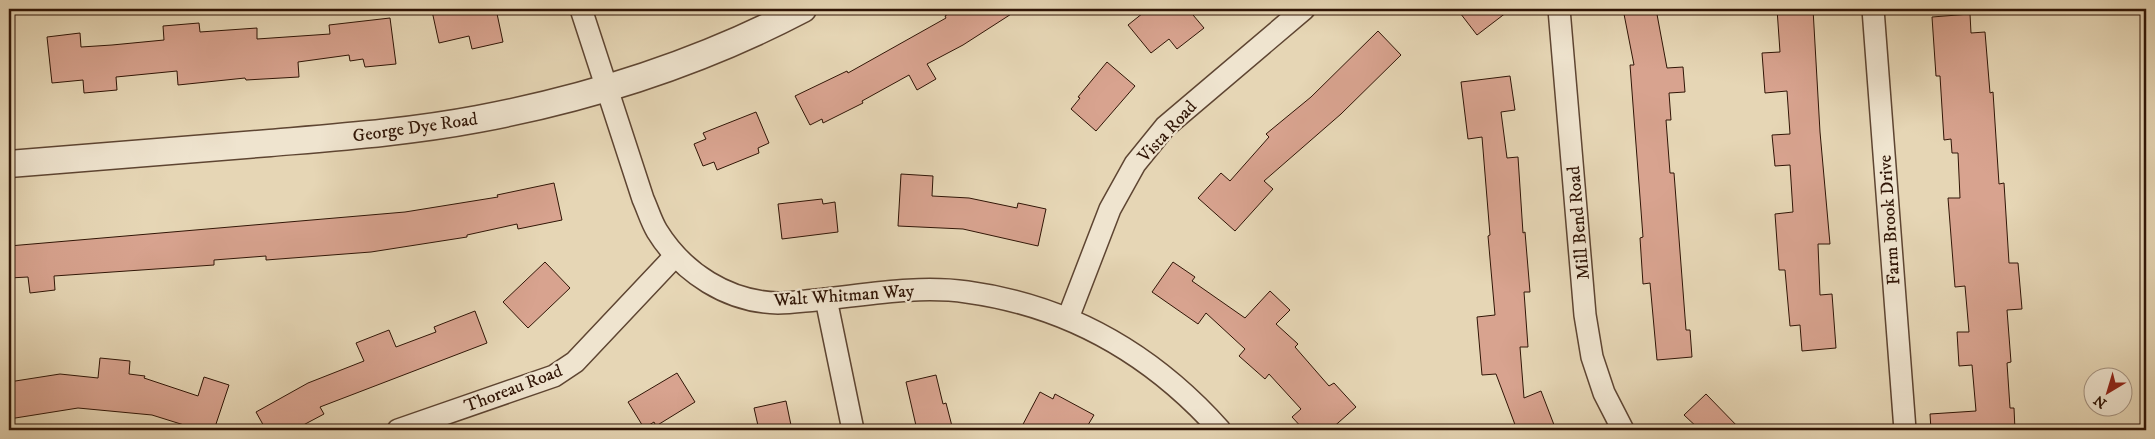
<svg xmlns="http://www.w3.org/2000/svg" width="2155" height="439" font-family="'IM FELL DW Pica',serif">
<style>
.building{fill:#d8a38f;stroke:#301506}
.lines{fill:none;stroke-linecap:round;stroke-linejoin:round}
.minor-casing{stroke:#5e4532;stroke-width:24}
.tertiary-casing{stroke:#5e4532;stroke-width:29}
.minor{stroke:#efe4cf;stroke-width:21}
.tertiary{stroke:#efe4cf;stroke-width:26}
.labels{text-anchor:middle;stroke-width:4.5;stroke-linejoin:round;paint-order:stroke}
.street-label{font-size:18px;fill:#301506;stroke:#efe4cf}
</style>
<rect width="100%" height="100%" fill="#e6d6b5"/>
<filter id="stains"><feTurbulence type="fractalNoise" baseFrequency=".004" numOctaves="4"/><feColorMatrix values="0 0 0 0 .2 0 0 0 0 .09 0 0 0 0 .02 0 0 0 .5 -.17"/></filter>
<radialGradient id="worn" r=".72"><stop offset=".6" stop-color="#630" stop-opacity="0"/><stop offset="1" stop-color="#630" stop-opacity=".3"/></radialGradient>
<g class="building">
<path d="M444,9h52l7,33 -31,7 -3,-13 -30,7 -7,-32z"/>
<path d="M956,9h63l-56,36 -36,19 9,15 -19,11 -8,-15 -47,26 1,2 -40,20 -1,-4 -12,6 -15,-29 52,-25 1,2 98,-55 -1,-2z"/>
<path d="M1148,9h40l16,19 -27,21 -8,-10 -18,14 -23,-28z"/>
<path d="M1457,9h54l-34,26z"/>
<path d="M1623,9h33l11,59 16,-1 2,25 -16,1 2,27h-5l4,53h4l12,157h4l2,27 -35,3 -7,-77 -7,1 -3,-46 3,-1 -13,-172h4z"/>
<path d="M1777,9h36l7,123 10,112h-12l2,51 12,-1 4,54 -34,3 -2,-26 -10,1 -5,-56h-6l-4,-56 18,-2 -3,-47 -15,1 -3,-31 18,-1 -3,-43 -22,2 -3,-40 18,-1z"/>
<path d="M1970,14l1,19 14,-1 5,61 3,-1 6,92 5,-1 5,80h9l4,46 -15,1 4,52 -4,1 3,45h4l1,22h-84l-1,-16 46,-3 -4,-46 -13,1 -2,-34h12l-4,-46 -10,1 -7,-89h12l-2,-45h-6l-1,-14 -7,1 -4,-64h-4l-4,-59z"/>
<path d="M390,18l6,46 -31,3 -2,-8 -13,2 -1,-6 -51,7 1,15 -53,3 -1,-2 -67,7 -1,-14 -61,6 1,13 -33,3 -1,-13 -31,3 -5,-46 33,-4 1,14 31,-2 52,-5 -1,-14 36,-3 1,9 57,-4v11l73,-5 -1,-9z"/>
<path d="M1378,31l23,24 -60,59 -77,67 9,8 -38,42 -37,-33 23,-25 9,8 39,-44 -3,-3 45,-37z"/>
<path d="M1107,62l28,24 -39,45 -25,-22 9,-11 -2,-1z"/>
<path d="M1510,76l5,34 -14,2 6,46 11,-1 5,76 2,-1 5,60h-6l4,55h-8l4,51 17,-7 15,39h-39l-21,-56 -14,1 -5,-58 18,-2 -7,-79 2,-1 -8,-98 -14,2 -7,-57z"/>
<path d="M756,112l13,31 -11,5 1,5 -42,17 -3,-8 -11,4 -9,-22 12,-5 -3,-6z"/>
<path d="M901,174l32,2 -1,20 37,2 48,10 1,-5 28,6 -8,37 -75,-17 -65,-3z"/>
<path d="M554,183l8,37 -44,9 -1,-5 -50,11v2l-96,15 -105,8v-4l-52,4v5l-160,11 1,14 -25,3 -2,-16 -19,1v-32l396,-34 93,-15 -1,-2z"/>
<path d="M822,199l1,5 12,-2 3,30 -56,7 -4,-35z"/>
<path d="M545,262l25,26 -42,40 -25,-26z"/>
<path d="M1173,262l22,15 -3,4 53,37 25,-27 20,19 -14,14 22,20 -3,3 34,39 5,-3 22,24 -26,23h-26l-12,-13 9,-8 -32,-35 -4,5 -26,-23 6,-7 -39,-36 -8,11 -46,-32z"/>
<path d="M475,311l12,32 -167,64 4,7 -30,16h-28l-10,-18 52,-29 56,-22 -8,-18 33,-13 7,17 40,-15 -2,-5z"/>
<path d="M100,358l30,3 -1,13 16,2 -1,2 54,18 6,-19 25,8 -15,45h-14l-48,-15 -74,-7 -69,11v-37l51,-8 38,4z"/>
<path d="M677,373l18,29 -39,24 -2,-4 -10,6 -16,-26z"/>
<path d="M936,375l7,29 3,-1 7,27h-36l-11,-48z"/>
<path d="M1040,392l13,7 2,-5 39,21 -9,15h-65z"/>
<path d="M1706,394l35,36h-41l-16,-15z"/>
<path d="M786,401l6,29h-33l-5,-22z"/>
</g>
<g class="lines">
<defs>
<g id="minor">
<path d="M581,9l62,190c5,11 8,22 14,32 26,42 71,71 121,72 13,0 26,-2 38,-3 50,-5 101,-15 151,-8 102,14 185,62 253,138"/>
<path d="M1559,9l26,306 7,42 12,36 19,37"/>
<path d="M1873,9l32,421"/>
<path d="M826,299l27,131"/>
<path d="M1068,318l42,-109 25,-45 30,-37 139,-118"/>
<path d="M398,430l156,-54 21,-14 100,-106"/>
</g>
<path id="tertiary" d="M9,164c87,-7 174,-14 261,-21 70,-6 139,-11 208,-24 112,-21 224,-57 325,-110"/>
</defs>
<use href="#minor" class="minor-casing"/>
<use href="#tertiary" class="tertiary-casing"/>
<use href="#minor" class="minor"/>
<use href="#tertiary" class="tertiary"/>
</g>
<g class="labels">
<g class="street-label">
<text transform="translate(415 127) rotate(-8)" y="6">George Dye Road</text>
<text transform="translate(1167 131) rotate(-47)" y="6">Vista Road</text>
<text transform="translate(1889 220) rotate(-94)" y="6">Farm Brook Drive</text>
<text transform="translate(1578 223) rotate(-95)" y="6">Mill Bend Road</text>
<text transform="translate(844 295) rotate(-4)" y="6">Walt Whitman Way</text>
<text transform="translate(513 388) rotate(-21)" y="6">Thoreau Road</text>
</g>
</g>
<rect width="2155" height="439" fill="none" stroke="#e6d6b5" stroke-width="30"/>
<rect x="10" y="10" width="2135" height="419" fill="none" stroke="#301506" stroke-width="2.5"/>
<rect x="15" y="15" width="2125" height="409" fill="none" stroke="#301506"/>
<g transform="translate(2108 392) rotate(218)"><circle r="24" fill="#efe4cf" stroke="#a3917f"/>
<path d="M0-4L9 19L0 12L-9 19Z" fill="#8f2418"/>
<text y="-8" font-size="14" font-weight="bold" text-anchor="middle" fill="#301506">N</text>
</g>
<rect width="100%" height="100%" filter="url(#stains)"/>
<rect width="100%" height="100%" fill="url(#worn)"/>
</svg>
